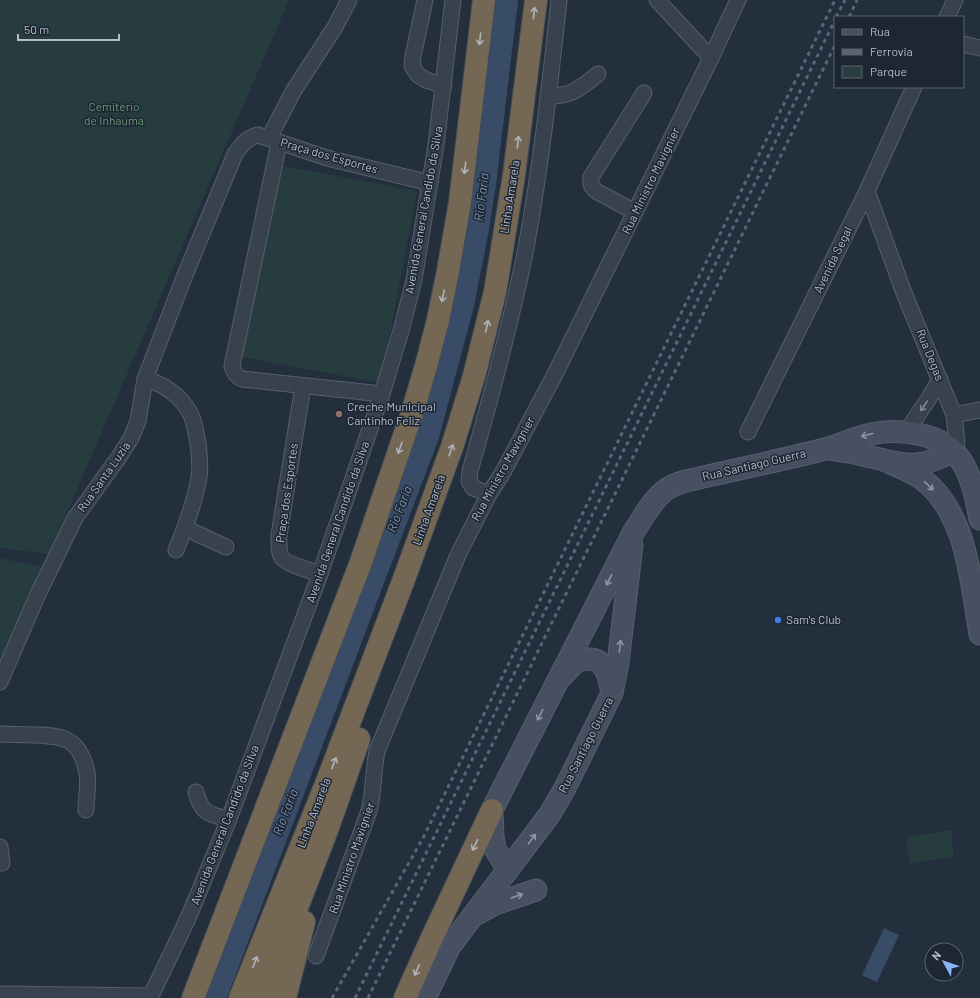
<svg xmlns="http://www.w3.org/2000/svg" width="980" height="998" font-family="Barlow,sans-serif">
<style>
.green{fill:#263c3f}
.water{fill:#394c67}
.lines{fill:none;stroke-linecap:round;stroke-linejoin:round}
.river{stroke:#394c67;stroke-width:24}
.street-casing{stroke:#565f6c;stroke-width:17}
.secondary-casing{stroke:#565f6c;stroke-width:23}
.highway-casing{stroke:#434c59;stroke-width:24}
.street{stroke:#38414e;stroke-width:15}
.secondary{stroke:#465061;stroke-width:21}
.highway{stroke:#746855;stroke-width:22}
.rail{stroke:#5a6575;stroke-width:3;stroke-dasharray:4 4;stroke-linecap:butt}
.oneway{stroke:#aeb4bd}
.oneway2{stroke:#7c8592}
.oneway3{stroke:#8e96a5}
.education-dot{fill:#8d6e63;stroke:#1d2633;stroke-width:1.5}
.shop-dot{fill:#3f7fe0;stroke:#1d2633;stroke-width:1.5}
.labels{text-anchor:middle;stroke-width:3;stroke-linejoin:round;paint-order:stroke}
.park-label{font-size:12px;fill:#6b9a76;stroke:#1d2633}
.street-label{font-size:12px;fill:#b4bcc9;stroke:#1d2633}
.poi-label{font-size:12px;fill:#b4bcc9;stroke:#1d2633;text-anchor:start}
.water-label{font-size:13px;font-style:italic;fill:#7c92b1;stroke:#1d2633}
</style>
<rect width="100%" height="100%" fill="#242f3e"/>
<g class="green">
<path d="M0,0h289l-240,554 -49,-6z"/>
<path d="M278,165l139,26 -36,192 -139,-26z"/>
<path d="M0,558l41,9 -41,96z"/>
<path d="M951,830l3,27 -44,6 -4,-26z"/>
</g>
<path class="water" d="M884,928l15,7 -22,47 -15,-7z"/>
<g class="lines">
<path class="river" d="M214,998l213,-562 35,-131 14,-71 8,-50 22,-184"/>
<defs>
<g id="street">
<path d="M425,0l-12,56 -1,10 6,9 8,5 18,6"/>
<path d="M657,0l54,58"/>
<path d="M947,17l8,-17"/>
<path d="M963,44l17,4"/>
<path d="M548,96c25,0 32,-8 50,-22"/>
<path d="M269,138l25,-48 41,-63 14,-27"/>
<path d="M279,143l-47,223c2,7 4,10 10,13l140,15"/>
<path d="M867,191l37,102 50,122 3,27 -4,9"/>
<path d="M635,212l-39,-21c-5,-5 -6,-7 -5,-14l53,-84"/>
<path d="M145,379c19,5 36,17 45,34 5,9 6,21 8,30 1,11 3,23 1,34 -4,25 -13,49 -23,73"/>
<path d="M303,386l-24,149c0,6 -1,15 2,21 3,8 31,15 39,18"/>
<path d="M954,415l26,-5"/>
<path d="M748,432l119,-241 47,-104"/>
<path d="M906,432l23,-34 11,-19"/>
<path d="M489,494l-16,-6 -4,-7 1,-10c21,-74 41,-147 56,-223 15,-82 24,-165 33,-248"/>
<path d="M185,528l41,19"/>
<path d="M0,682l38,-88 37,-76 44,-61 12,-19 7,-17 7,-42 40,-104 50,-121c7,-9 11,-16 23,-19l69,23 103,25"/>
<path d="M0,734c17,1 53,-1 67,6 12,6 18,21 20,33 2,12 -1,25 -1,37"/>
<path d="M196,792c5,21 13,23 33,27"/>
<path d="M0,847l2,16"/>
<path d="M316,956l53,-145c5,-19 4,-40 8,-60l81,-196 31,-61 13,-20 52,-98 157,-318 27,-58"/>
<path d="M0,994l151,2"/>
<path d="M150,998l39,-82 40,-97 91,-245 62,-180 19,-63 13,-51 22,-135 17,-145"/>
</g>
<g id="secondary">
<path d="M829,449c12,2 23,3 34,6 39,9 53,17 90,-4"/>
<path d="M884,460c12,6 27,11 38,19 45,33 49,104 58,155"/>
<path d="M562,676c5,-5 9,-10 14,-14 5,-3 10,-3 15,-3 16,2 18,21 21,33"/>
<path d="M508,870l-13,-21 -2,-12 -1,-27 141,-277c9,-14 18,-31 30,-41 7,-6 15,-9 23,-11 46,-11 93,-20 139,-32 16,-4 30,-12 46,-15 29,-6 72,-1 89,25 12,17 16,40 20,60"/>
<path d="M477,914l18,-10 41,-14"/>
<path d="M425,998l25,-52 100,-132 16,-28 46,-93 6,-30 14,-118"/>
</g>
<g id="highway">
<path d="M193,998l168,-436 51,-149 14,-47 12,-46 10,-49 12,-69 24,-202"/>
<path d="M240,998l86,-214 78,-205 48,-132 22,-71 21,-84 19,-117 22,-175"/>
<path d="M262,998l65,-168 32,-91"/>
<path d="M285,998l19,-76"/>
<path d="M405,998l25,-56 62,-132"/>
</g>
</defs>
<use href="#street" class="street-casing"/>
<use href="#secondary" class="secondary-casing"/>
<use href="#highway" class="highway-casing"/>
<use href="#street" class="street"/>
<use href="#secondary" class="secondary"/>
<use href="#highway" class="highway"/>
<g class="rail">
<path d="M836,17l9,-17"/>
<path d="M849,17l8,-17"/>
<path d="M332,998l91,-160 412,-838"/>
<path d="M355,998l480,-978"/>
<path d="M368,998l467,-953"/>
</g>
</g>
<defs><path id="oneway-shaft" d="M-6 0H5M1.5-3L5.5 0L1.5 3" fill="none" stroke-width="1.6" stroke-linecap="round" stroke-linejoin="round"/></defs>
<g class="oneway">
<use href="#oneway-shaft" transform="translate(534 13) rotate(-83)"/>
<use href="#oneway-shaft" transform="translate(480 39) rotate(96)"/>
<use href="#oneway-shaft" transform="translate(518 142) rotate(-83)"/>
<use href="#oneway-shaft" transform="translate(465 168) rotate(97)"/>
<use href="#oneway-shaft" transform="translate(443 296) rotate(102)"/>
<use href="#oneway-shaft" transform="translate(487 326) rotate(-77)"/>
<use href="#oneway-shaft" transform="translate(400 448) rotate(109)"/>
<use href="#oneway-shaft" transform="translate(451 450) rotate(-71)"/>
<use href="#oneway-shaft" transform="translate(334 763) rotate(-69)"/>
<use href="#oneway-shaft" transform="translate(475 845) rotate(116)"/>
<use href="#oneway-shaft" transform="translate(255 962) rotate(-68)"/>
<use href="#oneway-shaft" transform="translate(417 970) rotate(114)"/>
</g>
<use class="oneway2" href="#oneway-shaft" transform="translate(924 406) rotate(123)"/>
<g class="oneway3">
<use href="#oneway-shaft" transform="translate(867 435) rotate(166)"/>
<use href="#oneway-shaft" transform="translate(929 486) rotate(43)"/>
<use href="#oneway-shaft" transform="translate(609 580) rotate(117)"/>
<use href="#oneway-shaft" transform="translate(620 646) rotate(-84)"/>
<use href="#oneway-shaft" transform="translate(540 715) rotate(117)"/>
<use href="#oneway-shaft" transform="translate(532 839) rotate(-53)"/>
<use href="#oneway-shaft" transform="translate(517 896) rotate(-19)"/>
</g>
<circle class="education-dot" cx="339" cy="414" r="4"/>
<circle class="shop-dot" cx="778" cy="620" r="4"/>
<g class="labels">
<g class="park-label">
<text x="114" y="111">Cemitério<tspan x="114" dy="14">de Inhaúma</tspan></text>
</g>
<g class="street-label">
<text transform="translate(329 156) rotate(16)" y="4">Praça dos Esportes</text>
<text transform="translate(651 181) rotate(-64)" y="4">Rua Ministro Mavignier</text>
<text transform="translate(510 197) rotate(-81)" y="4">Linha Amarela</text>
<text transform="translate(424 210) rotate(-80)" y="4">Avenida General Candido da Silva</text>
<text transform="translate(833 260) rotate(-64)" y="4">Avenida Segal</text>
<text transform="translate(930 355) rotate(68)" y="4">Rua Degas</text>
<text transform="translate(754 465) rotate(-13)" y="4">Rua Santiago Guerra</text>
<text transform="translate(503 469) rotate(-61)" y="4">Rua Ministro Mavignier</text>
<text transform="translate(104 477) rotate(-55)" y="4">Rua Santa Luzia</text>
<text transform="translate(287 493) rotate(-82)" y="4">Praça dos Esportes</text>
<text transform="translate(429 510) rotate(-70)" y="4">Linha Amarela</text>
<text transform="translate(338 522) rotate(-71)" y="4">Avenida General Candido da Silva</text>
<text transform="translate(586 745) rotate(-63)" y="4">Rua Santiago Guerra</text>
<text transform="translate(314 813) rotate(-69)" y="4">Linha Amarela</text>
<text transform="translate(225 825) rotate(-69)" y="4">Avenida General Candido da Silva</text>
<text transform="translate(352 858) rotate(-71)" y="4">Rua Ministro Mavignier</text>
</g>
<g class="poi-label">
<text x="347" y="411">Creche Municipal<tspan x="347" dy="14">Cantinho Feliz</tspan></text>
<text x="786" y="624">Sam's Club</text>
</g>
<g class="water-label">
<text transform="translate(481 197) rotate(-83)" y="5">Rio Faria</text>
<text transform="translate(399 509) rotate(-69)" y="5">Rio Faria</text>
<text transform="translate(285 812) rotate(-69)" y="5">Rio Faria</text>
</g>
</g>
<rect x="834" y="16" width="130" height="72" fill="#1d2633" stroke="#59626f"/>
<rect x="842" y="29" width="20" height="6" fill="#465061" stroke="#59626f"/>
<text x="870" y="36" font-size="12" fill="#b4bcc9">Rua</text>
<rect x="842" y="49" width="20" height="6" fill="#5a6575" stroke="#59626f"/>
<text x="870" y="56" font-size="12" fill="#b4bcc9">Ferrovia</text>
<rect x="842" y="66" width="20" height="12" fill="#263c3f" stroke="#59626f"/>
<text x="870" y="76" font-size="12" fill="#b4bcc9">Parque</text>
<g transform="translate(944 962) rotate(310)"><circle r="19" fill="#1d2633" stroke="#59626f"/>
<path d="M0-3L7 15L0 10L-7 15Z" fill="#8ab4f8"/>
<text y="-6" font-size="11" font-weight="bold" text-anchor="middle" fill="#b4bcc9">N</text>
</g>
<path d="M18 34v6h101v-6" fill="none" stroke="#b4bcc9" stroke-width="2"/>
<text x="24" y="34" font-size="12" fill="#b4bcc9" stroke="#1d2633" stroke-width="3" paint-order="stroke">50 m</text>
</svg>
